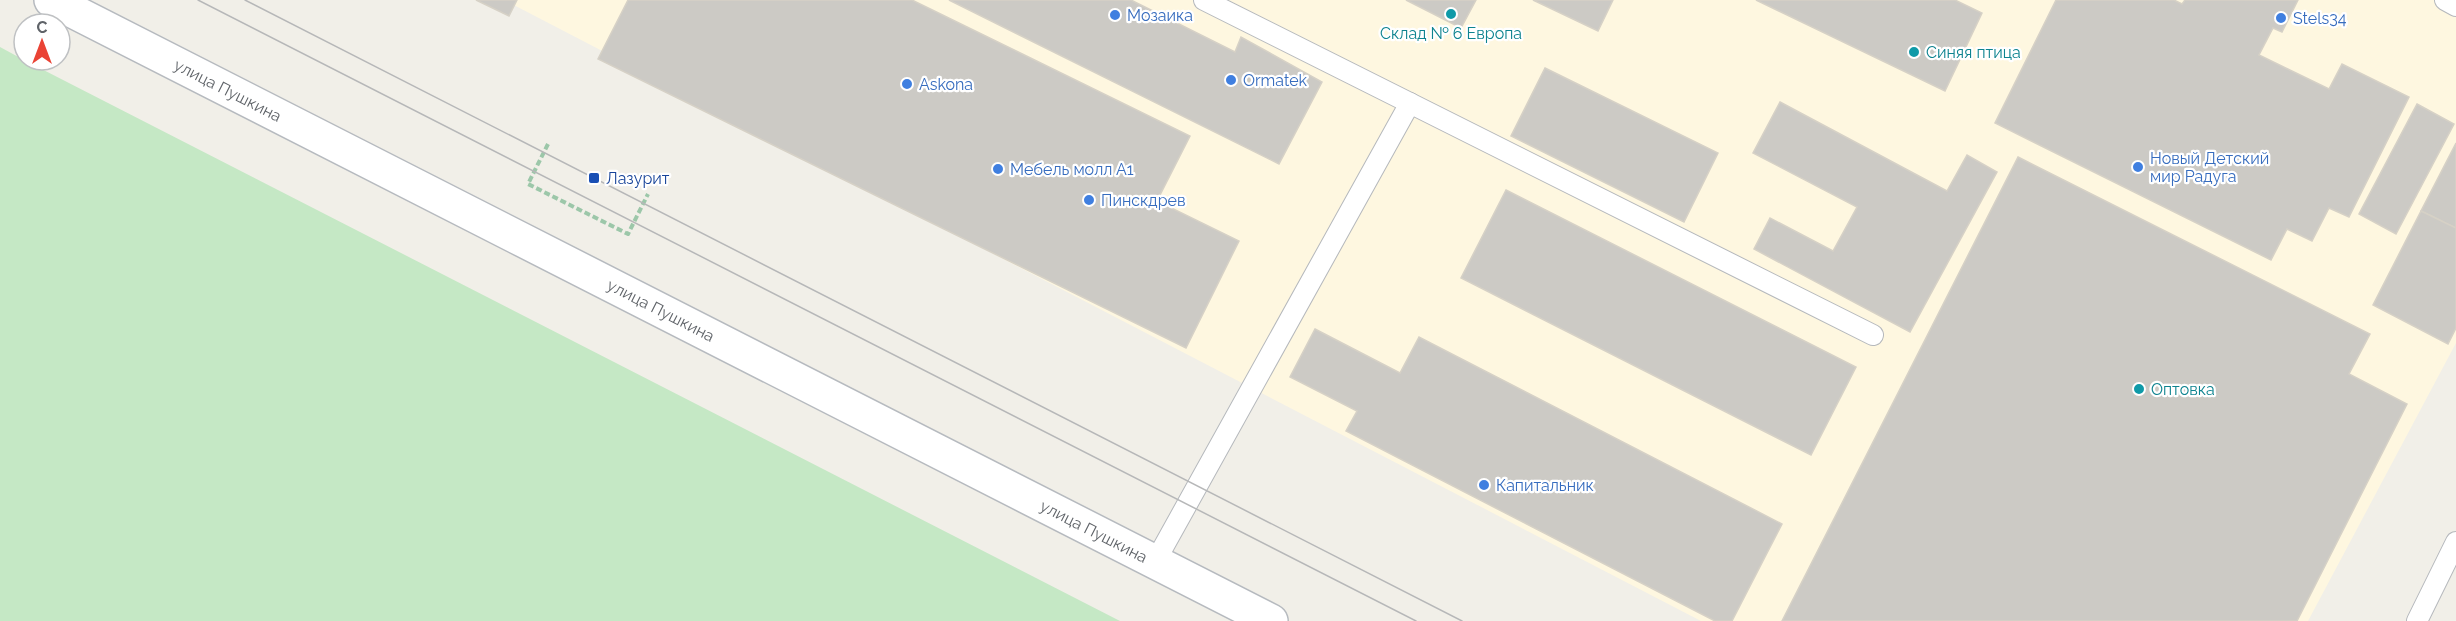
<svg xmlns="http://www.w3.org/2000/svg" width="2456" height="621" font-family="Raleway,sans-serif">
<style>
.commercial{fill:#fef7e0}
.green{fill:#c5e8c5}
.building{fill:#cccac5;stroke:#d6d1c6;stroke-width:1.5}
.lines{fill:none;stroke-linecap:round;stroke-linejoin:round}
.lane-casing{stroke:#b5b8bc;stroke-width:22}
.secondary-casing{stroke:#b6babf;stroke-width:36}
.path{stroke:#9cc7a9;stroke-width:4;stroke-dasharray:6 3;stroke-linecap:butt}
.lane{stroke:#fff;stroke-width:20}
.secondary{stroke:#fff;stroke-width:33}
.tram{stroke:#b6b7b8;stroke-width:1.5}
.culture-dot{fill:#0f9aa8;stroke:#fff;stroke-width:2}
.shop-dot{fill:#3f7fe0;stroke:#fff;stroke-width:2}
.transit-dot{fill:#1a4fb4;stroke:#fff;stroke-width:2}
.labels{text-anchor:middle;stroke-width:4.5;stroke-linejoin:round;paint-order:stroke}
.shop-label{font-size:16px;fill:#366cbe;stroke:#fff;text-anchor:start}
.culture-label{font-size:16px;fill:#0d838f;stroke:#fff;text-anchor:start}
.street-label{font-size:16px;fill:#5f6368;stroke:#fff}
.transit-label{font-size:16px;fill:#164399;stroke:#fff;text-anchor:start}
</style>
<rect width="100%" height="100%" fill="#f1efe8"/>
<path class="commercial" d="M504,0h1952v343l-148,278h-607z"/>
<path class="green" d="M0,47l24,13 1096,561h-1120z"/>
<g class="building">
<path d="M476,0h41l-8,16z"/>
<path d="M628,0h284l278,136 -33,65 82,40 -53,107 -588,-289z"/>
<path d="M949,0h182l104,52 6,-15 81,45 -43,82z"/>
<path d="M1406,0h70l-15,28z"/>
<path d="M1533,0h80l-15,31z"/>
<path d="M1756,0h199l27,13 -37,78z"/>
<path d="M2056,0h118l8,4 3,-4h113l-16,32 -9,-4 -14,27 70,34 13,-25 67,33 -60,120 -20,-9 -17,33 -25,-12 -16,31 -276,-137z"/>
<path d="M1545,68l173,85 -34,69 -173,-86z"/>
<path d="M1780,102l167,89 20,-36 30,17 -87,160 -156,-83 16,-31 63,33 24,-44 -104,-54z"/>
<path d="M2417,104l37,20 -58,110 -37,-20z"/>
<path d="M2456,143v85l-35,-17z"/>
<path d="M2018,157l352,177 -21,40 58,30 -110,217h-515z"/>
<path d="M1506,190l350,177 -45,88 -350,-177z"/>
<path d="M2421,211l35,17v100l-8,16 -75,-39z"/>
<path d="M1315,329l85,44 19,-36 363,187 -50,97h-17l-369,-190 11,-20 -67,-34z"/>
</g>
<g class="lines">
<defs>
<g id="lane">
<path d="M1204,0l669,335"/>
<path d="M2445,0l11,6"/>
<path d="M1155,562l255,-459"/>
<path d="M2417,621l39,-79"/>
</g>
<path id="secondary" d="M51,0l1220,621"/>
</defs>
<use href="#lane" class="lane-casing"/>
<use href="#secondary" class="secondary-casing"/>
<path class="path" d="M548,144l-20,40 100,50 20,-40"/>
<use href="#lane" class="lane"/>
<use href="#secondary" class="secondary"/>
<g class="tram">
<path d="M198,0l1218,621"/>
<path d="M245,0l1217,621"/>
</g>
</g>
<g class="culture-dot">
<circle cx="1451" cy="14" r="6"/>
<circle cx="1914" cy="52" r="6"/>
<circle cx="2139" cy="389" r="6"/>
</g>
<g class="shop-dot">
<circle cx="1115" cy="15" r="6"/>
<circle cx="2281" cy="18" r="6"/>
<circle cx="1231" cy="80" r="6"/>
<circle cx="907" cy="84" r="6"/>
<circle cx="2138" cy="167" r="6"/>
<circle cx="998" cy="169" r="6"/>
<circle cx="1089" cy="200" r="6"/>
<circle cx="1484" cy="485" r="6"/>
</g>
<rect class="transit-dot" x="588" y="172" width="12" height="12" rx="3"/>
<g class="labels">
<g class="shop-label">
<text x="1127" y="21">Мозаика</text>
<text x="2293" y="24">Stels34</text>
<text x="1243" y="86">Ormatek</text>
<text x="919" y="90">Askona</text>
<text x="2150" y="164">Новый Детский<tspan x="2150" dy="18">мир Радуга</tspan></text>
<text x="1010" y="175">Мебель молл А1</text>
<text x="1101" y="206">Пинскдрев</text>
<text x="1496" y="491">Капитальник</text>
</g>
<g class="culture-label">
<text x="1451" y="39" text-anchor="middle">Склад № 6 Европа</text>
<text x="1926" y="58">Синяя птица</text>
<text x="2151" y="395">Оптовка</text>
</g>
<g class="street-label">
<text transform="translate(228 90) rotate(27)" y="6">улица Пушкина</text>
<text transform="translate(661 310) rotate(27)" y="6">улица Пушкина</text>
<text transform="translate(1094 531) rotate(27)" y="6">улица Пушкина</text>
</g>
<g class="transit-label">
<text x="606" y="184">Лазурит</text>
</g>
</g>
<g transform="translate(42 42)"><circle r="28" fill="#ffffff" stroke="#bfc1c3" stroke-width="1.5"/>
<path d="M0-4.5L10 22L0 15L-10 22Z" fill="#ea4335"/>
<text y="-9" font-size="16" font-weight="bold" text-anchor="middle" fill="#5f6368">С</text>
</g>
</svg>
